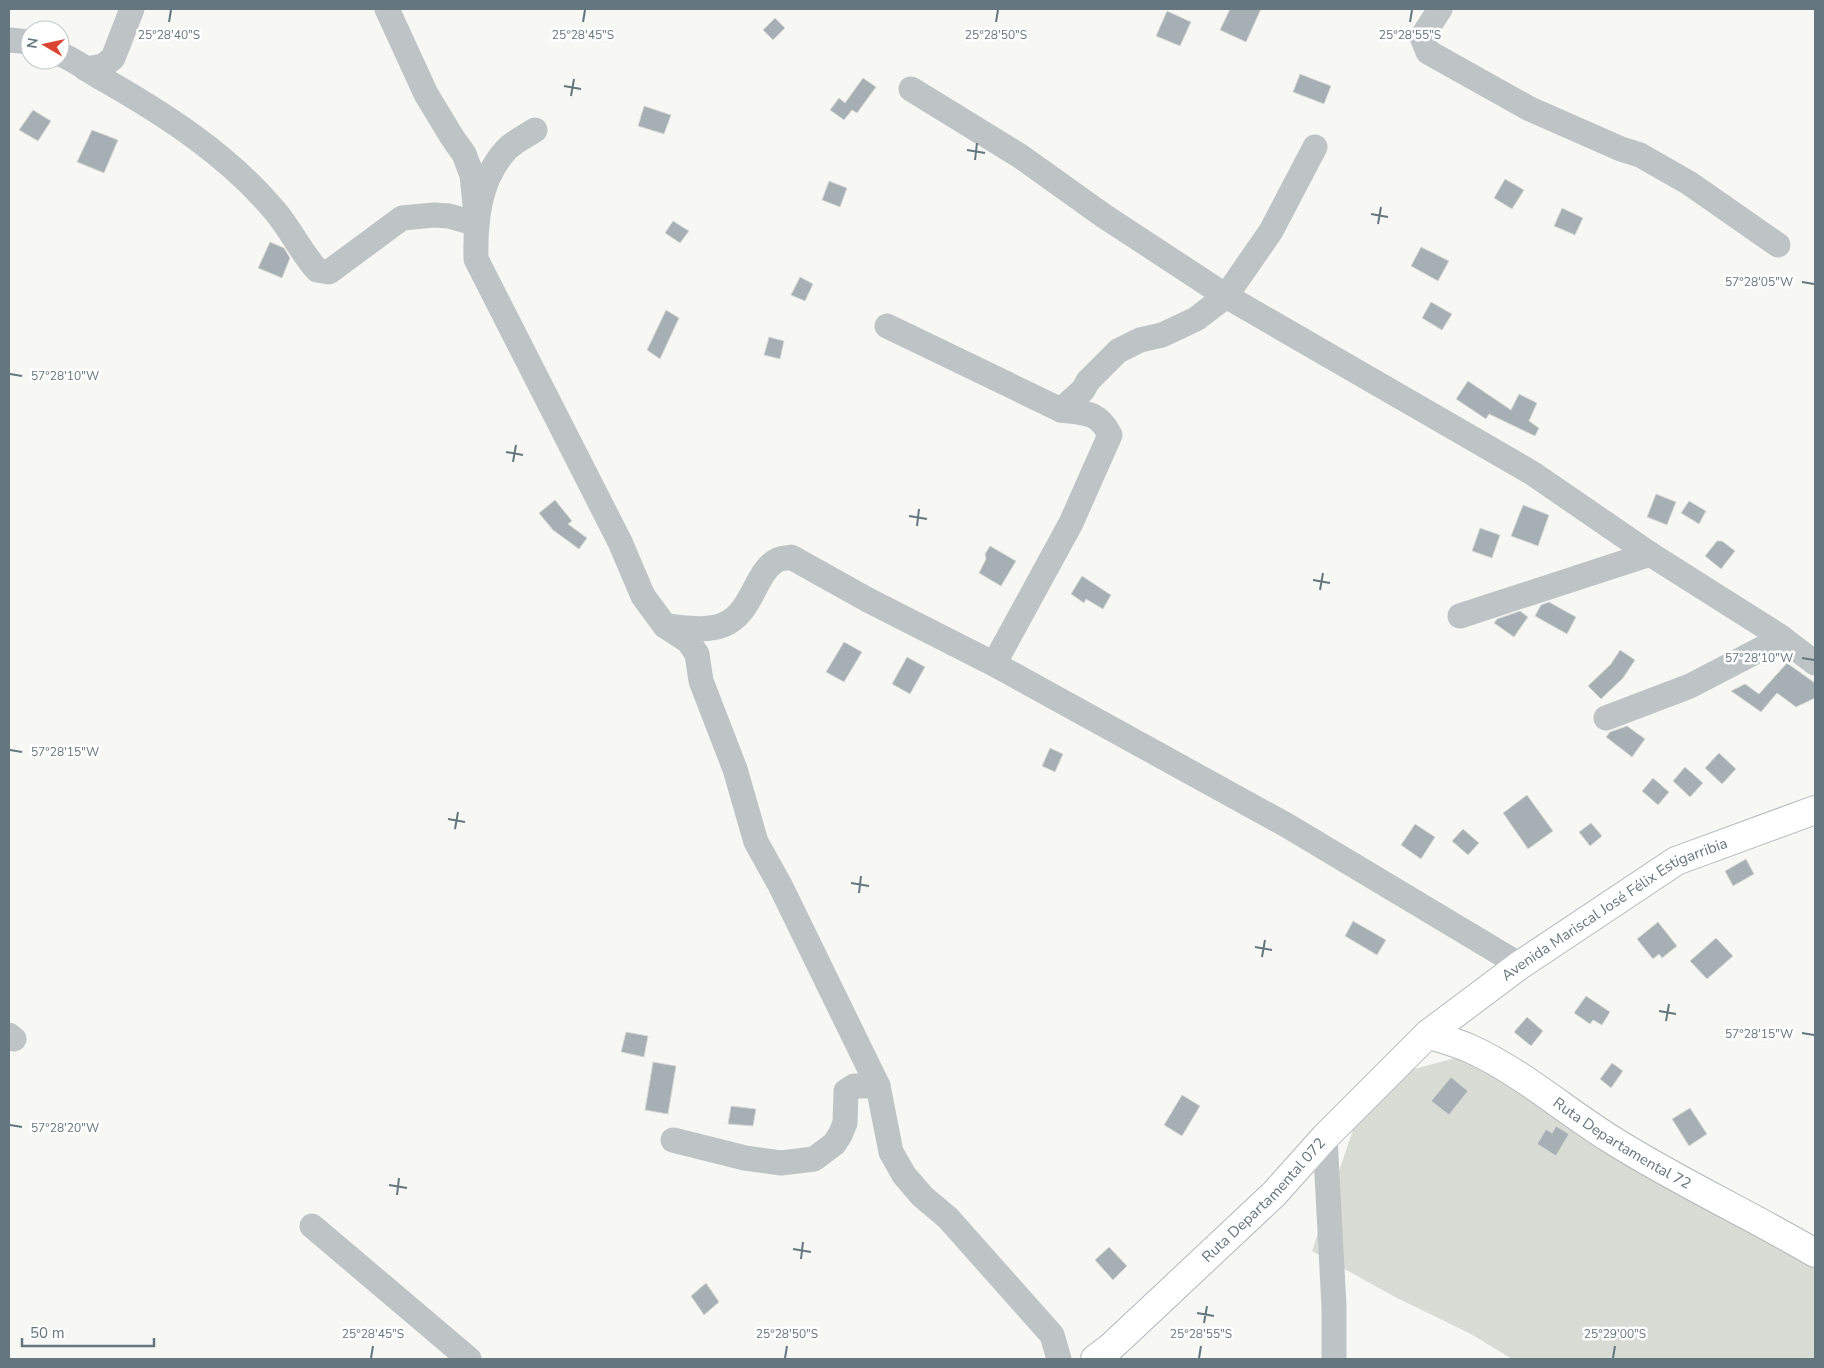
<svg xmlns="http://www.w3.org/2000/svg" width="1824" height="1368" font-family="'Nunito Sans',sans-serif">
<style>
.green{fill:#d8dcd4}
.building{fill:#a6b0b4;stroke:#d9d9d7}
.lines{fill:none;stroke-linecap:round;stroke-linejoin:round}
.major-casing{stroke:#b2b8bb;stroke-width:30}
.minor{stroke:#bec4c6;stroke-width:25}
.major{stroke:#fff;stroke-width:28}
.ticks{fill:none;stroke:#64767e;stroke-width:2}
.labels{text-anchor:middle;stroke-width:5;stroke-linejoin:round;paint-order:stroke}
.street-label{font-size:15px;fill:#64767e;stroke:#fff}
.ticks-label{font-size:12px;text-anchor:middle;fill:#64767e;stroke:#fff;stroke-width:5;stroke-linejoin:round;paint-order:stroke}
</style>
<rect width="100%" height="100%" fill="#f7f7f4"/>
<path class="green" d="M1462,1056l353,212v91h-303l-41,-25 -76,-37 -83,-46 46,-136 53,-45z"/>
<g class="building">
<path d="M1230,9h31l-15,33 -26,-12z"/>
<path d="M1167,11l24,11 -11,24 -24,-10z"/>
<path d="M775,18l10,10 -12,12 -10,-10z"/>
<path d="M1300,74l31,12 -7,18 -31,-12z"/>
<path d="M863,78l13,9 -19,26 -5,-3 -8,10 -14,-10 9,-12 6,5z"/>
<path d="M644,106l27,9 -7,19 -26,-8z"/>
<path d="M33,110l18,11 -13,20 -19,-11z"/>
<path d="M92,130l26,10 -14,33 -27,-11z"/>
<path d="M1505,179l19,11 -12,19 -18,-11z"/>
<path d="M829,181l18,7 -7,19 -18,-7z"/>
<path d="M1562,208l21,10 -8,17 -21,-9z"/>
<path d="M673,221l16,10 -9,12 -15,-10z"/>
<path d="M270,242l14,6 6,10 -8,20 -24,-10z"/>
<path d="M1421,247l28,14 -11,20 -27,-15z"/>
<path d="M800,277l13,7 -8,17 -14,-6z"/>
<path d="M1431,302l21,12 -10,16 -20,-12z"/>
<path d="M666,310l13,8 -19,41 -13,-9z"/>
<path d="M769,337l15,4 -4,18 -16,-4z"/>
<path d="M1468,381l43,29 8,-16 18,9 -8,18 10,7 -4,8 -46,-22 -3,5 -30,-20z"/>
<path d="M1656,494l20,8 -9,23 -20,-8z"/>
<path d="M555,500l17,21 -4,3 19,14 -8,11 -26,-19 -14,-17z"/>
<path d="M1689,501l17,10 -7,13 -18,-11z"/>
<path d="M1523,505l26,10 -11,31 -27,-10z"/>
<path d="M1480,528l20,7 -8,23 -20,-7z"/>
<path d="M1717,541h5l13,10 -14,18 -16,-13z"/>
<path d="M990,546l26,15 -15,25 -22,-13 7,-14 -1,-5z"/>
<path d="M1082,576l29,19 -8,14 -17,-10 -2,4 -13,-9z"/>
<path d="M1549,602l27,15 -9,17 -32,-18 6,-11z"/>
<path d="M1520,611l8,6 -14,20 -20,-14 3,-4z"/>
<path d="M844,642l18,10 -18,30 -18,-10z"/>
<path d="M1620,650l15,10 -12,18 -22,21 -13,-13 23,-22z"/>
<path d="M907,657l18,10 -15,27 -18,-10z"/>
<path d="M1787,663l28,20v15l-19,9 -19,-14 -16,19 -30,-21 14,-7 14,10z"/>
<path d="M1627,726l18,13 -13,18 -26,-20 4,-5z"/>
<path d="M1050,748l13,6 -8,18 -13,-6z"/>
<path d="M1719,753l17,16 -14,15 -17,-16z"/>
<path d="M1685,767l18,16 -13,14 -17,-16z"/>
<path d="M1653,778l16,14 -11,13 -16,-14z"/>
<path d="M1527,795l26,36 -25,18 -25,-36z"/>
<path d="M1591,823l11,13 -12,10 -11,-14z"/>
<path d="M1415,824l20,13 -14,22 -20,-14z"/>
<path d="M1463,829l16,14 -11,12 -16,-14z"/>
<path d="M1746,859l8,15 -21,12 -8,-15z"/>
<path d="M1353,921l33,19 -9,15 -32,-19z"/>
<path d="M1658,922l19,24 -15,12 -3,-4 -6,5 -16,-20z"/>
<path d="M1716,938l17,18 -26,23 -17,-18z"/>
<path d="M1586,996l24,16 -8,13 -9,-5 -3,4 -16,-11z"/>
<path d="M1527,1017l16,14 -12,15 -17,-14z"/>
<path d="M626,1032l22,4 -4,21 -23,-5z"/>
<path d="M653,1062l23,4 -8,48 -23,-4z"/>
<path d="M1612,1063l11,8 -12,17 -11,-9z"/>
<path d="M1451,1077l17,14 -19,24 -18,-14z"/>
<path d="M1182,1095l18,11 -18,30 -18,-11z"/>
<path d="M731,1106l25,3 -3,17 -25,-2z"/>
<path d="M1690,1108l17,26 -18,12 -17,-27z"/>
<path d="M1556,1126l13,8 -13,22 -19,-12 9,-15 6,4z"/>
<path d="M1109,1247l18,19 -14,14 -18,-20z"/>
<path d="M706,1283l13,19 -15,13 -13,-19z"/>
</g>
<g class="lines">
<defs>
<g id="major">
<path id="s1" d="M1428,1034c14,5 30,9 43,15 50,23 92,60 138,89 66,42 138,75 206,115"/>
<path id="s2" d="M1095,1359l16,-12 163,-153 51,-57 103,-103 92,-69 156,-104 139,-51"/>
</g>
</defs>
<use href="#major" class="major-casing"/>
<g class="minor">
<path d="M1440,9l-18,28 6,15 102,57 91,40 19,6 49,28 89,62"/>
<path d="M9,40l21,2"/>
<path d="M60,54c15,6 29,17 43,25 63,36 125,76 172,132 16,19 26,41 42,59l12,2 73,-54 32,-3 15,1 28,8 -5,-49 -8,-21 -12,-17 -26,-43 -39,-85"/>
<path d="M86,69l17,-3 10,-8 19,-49"/>
<path d="M911,89l109,67 84,60 122,80 306,177 118,81 128,81 37,28"/>
<path d="M535,130c-9,6 -22,12 -29,20 -27,30 -31,71 -30,109l144,283 23,54 22,30 23,15 9,13 4,27 34,88 21,73 24,43 98,201 13,66 13,23 18,21 26,22 104,117 7,24"/>
<path d="M887,326l174,84c24,3 37,1 49,25l-39,88 -77,141"/>
<path d="M1061,410l22,-20 5,-9 30,-30 22,-11 22,-5 34,-16 30,-23 45,-65 44,-84"/>
<path d="M1460,616l190,-62"/>
<path d="M665,626c18,1 40,6 58,-1 31,-12 32,-57 57,-66 3,-1 8,-1 11,-2l77,43 126,64 294,162 232,139"/>
<path d="M1606,718l84,-32 92,-48"/>
<path d="M9,1035l5,4"/>
<path d="M1325,1137l9,170v52"/>
<path d="M673,1140l72,18 36,5 33,-4 20,-15 6,-9 5,-12 1,-32 8,-5h24"/>
<path d="M312,1226l157,133"/>
</g>
<use href="#major" class="major"/>
</g>
<path class="ticks" d="M169,22l2,-12M583,22l2,-12M996,22l2,-12M1410,22l2,-12M564,86l17,3M571,96l3,-17M967,150l18,3M975,160l2,-17M1371,214l17,3M1378,224l3,-17M1802,282l12,2M10,374l12,2M506,452l17,3M513,462l3,-17M909,516l18,3M917,526l2,-17M1313,580l17,3M1320,590l3,-17M1802,658l12,2M10,750l12,2M448,819l17,3M455,829l3,-17M851,883l18,3M859,893l2,-17M1255,947l17,3M1262,957l3,-17M1659,1011l17,3M1666,1021l3,-17M1802,1033l12,2M10,1125l12,2M389,1185l18,3M397,1195l2,-17M793,1249l18,3M801,1259l2,-17M1197,1313l17,3M1204,1323l3,-17M371,1358l2,-12M785,1358l2,-12M1199,1358l2,-12M1613,1358l2,-12"/>
<g class="labels">
<g class="street-label">
<text dy="5" stroke="none"><textPath href="#s2" startOffset="691">Avenida Mariscal José Félix Estigarribia</textPath></text>
<text dy="5" stroke="none"><textPath href="#s1" startOffset="224">Ruta Departamental 72</textPath></text>
<text dy="5" stroke="none"><textPath href="#s2" startOffset="232">Ruta Departamental 072</textPath></text>
</g>
</g>
<g class="ticks-label">
<text x="583" y="39">25°28'45"S</text>
<text x="996" y="39">25°28'50"S</text>
<text x="1410" y="39">25°28'55"S</text>
<text x="169" y="39">25°28'40"S</text>
<text x="1759" y="286">57°28'05"W</text>
<text x="65" y="380">57°28'10"W</text>
<text x="1759" y="662">57°28'10"W</text>
<text x="65" y="756">57°28'15"W</text>
<text x="1759" y="1038">57°28'15"W</text>
<text x="65" y="1132">57°28'20"W</text>
<text x="373" y="1338">25°28'45"S</text>
<text x="787" y="1338">25°28'50"S</text>
<text x="1201" y="1338">25°28'55"S</text>
<text x="1615" y="1338">25°29'00"S</text>
</g>
<rect width="1824" height="1368" fill="none" stroke="#64767e" stroke-width="20"/>
<g transform="translate(45 45) rotate(279)"><circle r="24" fill="#ffffff" stroke="#c1c8cb"/>
<path d="M0-4L9 19L0 12L-9 19Z" fill="#db4430"/>
<text y="-8" font-size="14" font-weight="bold" text-anchor="middle" fill="#64767e">N</text>
</g>
<path d="M22 1338v8h132v-8" fill="none" stroke="#64767e" stroke-width="2.5"/>
<text x="30" y="1338" font-size="15" fill="#64767e" stroke="#ffffff" stroke-width="4" paint-order="stroke">50 m</text>
</svg>
